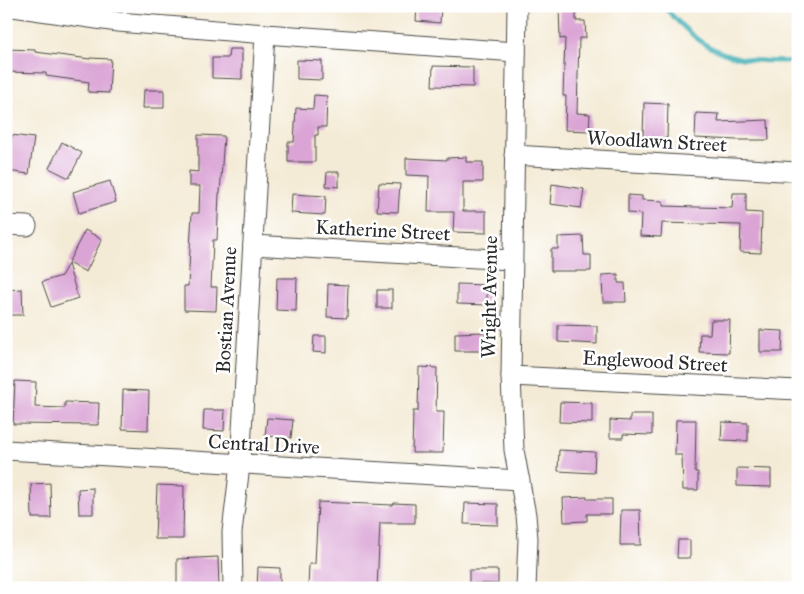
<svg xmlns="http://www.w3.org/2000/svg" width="804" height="594" font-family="'IM FELL Great Primer',serif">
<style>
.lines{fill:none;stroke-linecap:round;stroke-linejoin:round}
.stream{stroke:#3eafb6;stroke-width:4.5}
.building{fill:#daa4d5}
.minor-casing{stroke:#494845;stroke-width:21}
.minor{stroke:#fff;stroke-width:19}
.labels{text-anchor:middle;stroke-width:5;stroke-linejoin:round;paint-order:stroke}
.street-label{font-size:20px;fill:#2b2b2b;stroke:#fff}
</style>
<rect width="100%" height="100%" fill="#fff"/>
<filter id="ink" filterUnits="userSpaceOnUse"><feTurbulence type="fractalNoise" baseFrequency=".02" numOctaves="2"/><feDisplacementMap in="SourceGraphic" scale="10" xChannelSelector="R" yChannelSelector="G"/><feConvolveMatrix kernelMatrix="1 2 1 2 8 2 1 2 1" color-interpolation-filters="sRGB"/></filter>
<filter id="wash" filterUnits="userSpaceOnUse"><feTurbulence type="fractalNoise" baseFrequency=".0096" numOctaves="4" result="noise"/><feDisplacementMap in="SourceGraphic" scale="20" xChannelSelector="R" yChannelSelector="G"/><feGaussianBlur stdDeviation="1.12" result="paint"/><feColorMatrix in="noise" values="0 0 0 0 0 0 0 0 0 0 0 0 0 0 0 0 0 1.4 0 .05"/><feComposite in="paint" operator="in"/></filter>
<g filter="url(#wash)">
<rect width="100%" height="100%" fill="#f4ebd6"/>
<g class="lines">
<path class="stream" d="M663,6c14,14 29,32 47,41 27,15 58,15 88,14"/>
</g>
<g id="blocks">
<g class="building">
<path d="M417,6h24l-1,17 -24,-2z"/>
<path d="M559,6h17v15h9l1,17h-7l-2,75 13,1 -1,17 -24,-1 1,-34h-3l2,-58 -5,1z"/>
<path d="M6,49l29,1v2l55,7v-1l21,1 -2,34 -21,-1 1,-10 -43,-6v-3l-40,-1z"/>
<path d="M229,49h13v30l-30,-1v-20h16z"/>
<path d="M297,60l25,1v19l-25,-1z"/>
<path d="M433,66l40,1v20l-41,-1z"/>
<path d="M144,90h20v18h-21z"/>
<path d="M314,95l13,1 -1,31h-8v8h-3v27h-27v-20h6l2,-34 17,1z"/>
<path d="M644,103l24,1 -1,34 -24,-1z"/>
<path d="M696,113l23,1 -1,8 50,-2 1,20h-32l-42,-2z"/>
<path d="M12,135l22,3 -5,36 -22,-3z"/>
<path d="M198,135l26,1 -4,57h-1l-2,47h-4l-2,47h6l-1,24 -32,-1v-24h4l4,-73h7l1,-27h-11v-15l9,1z"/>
<path d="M62,142l20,11 -13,25 -20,-10z"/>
<path d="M466,157v5h17v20h-20v29h23v22l-33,-1 1,-20h-26l1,-36 -23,-1v-17l41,2v-2z"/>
<path d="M327,172h12v15l-13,-1z"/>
<path d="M110,181l6,21 -37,11 -6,-21z"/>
<path d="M379,183l21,1 -2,28 -21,-1z"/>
<path d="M552,184l32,5 -3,19 -31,-4z"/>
<path d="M733,193h13v19l16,1 -1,40 -21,-1 1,-27 -79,-2 -1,14 -21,-1 1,-22 -13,-1v-18l14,1v4l21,1v5l69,2z"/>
<path d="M292,194l34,2 -1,19 -34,-2z"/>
<path d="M85,230l17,9 -16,33 -18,-9z"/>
<path d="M583,236l1,19h7v16h-40v-22h7v-12z"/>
<path d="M68,264l10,34 -27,9 -9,-25 19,-6z"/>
<path d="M618,274v9h7l1,19h-23l-1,-27z"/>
<path d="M277,278h20l-1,33 -20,-1z"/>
<path d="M328,284l20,1 -1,33 -20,-1z"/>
<path d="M457,284l30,1v20l-30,-1z"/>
<path d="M22,289l1,26h-17v-25z"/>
<rect x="377" y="290" width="15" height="18"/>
<path d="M711,320h19l-1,33 -30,-1 1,-18h10z"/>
<path d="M558,325l39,1v18l-39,-2z"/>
<path d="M760,330l23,1 -1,21h-22z"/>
<path d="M485,332l1,19h-31v-18z"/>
<path d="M314,336h12v17l-13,-1z"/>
<path d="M419,367l18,1 -1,44h8l-1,41h-31l1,-42h5z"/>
<path d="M15,381l21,1 -1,25 30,1v-6l34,1 -1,22 -85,-1z"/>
<path d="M123,390l26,1 -1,39 -26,-1z"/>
<path d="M560,402l32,1v20l-33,-1z"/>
<path d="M204,410h21l-1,21 -21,-1z"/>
<path d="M630,415h22v20l-29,-1v4h-13v-18l20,1z"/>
<path d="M267,418l26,2 -2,18 -26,-2z"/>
<path d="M676,420h20l-1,52h3v18h-15l-1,-35h-7z"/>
<path d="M722,422l26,1v18l-27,-1z"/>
<path d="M559,450l36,2 -1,21 -36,-2z"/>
<path d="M737,468l34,1v18l-34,-1z"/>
<path d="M50,483l1,35h-19l-1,-34z"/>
<path d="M157,485l27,1 -1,53h-28z"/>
<path d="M93,488v26h-14l-1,-25z"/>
<path d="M587,497v2h25v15h-25v7l-23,1 -1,-24z"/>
<path d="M318,502l75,3 1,-2 21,1v19h-35l-3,65h-69l1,-24h6z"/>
<path d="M465,503l33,1v21l-34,-1z"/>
<path d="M621,510h19l1,35h-21z"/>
<path d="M678,540h12v18h-13z"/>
<path d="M218,557l1,29 -42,2v-29z"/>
<path d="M258,567l22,1v20h-23z"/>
<path d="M469,570h29v14l-29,-1z"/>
</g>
</g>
</g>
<g filter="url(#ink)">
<use href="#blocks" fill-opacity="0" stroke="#494845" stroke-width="1"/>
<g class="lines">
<defs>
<g id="minor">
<path d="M6,6l112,16 147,12 251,18"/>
<path d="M517,6l-6,370 3,74 12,65 2,24 -2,49"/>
<path d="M514,155l284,17"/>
<path d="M6,225l21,1"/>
<path d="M253,245l258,15"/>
<path d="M511,376l287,14"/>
<path d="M6,450l514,30"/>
<path d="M233,588l-1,-56 8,-67 25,-431"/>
</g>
</defs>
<use href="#minor" class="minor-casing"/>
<use href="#minor" class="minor"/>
</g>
</g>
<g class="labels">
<g class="street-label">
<text transform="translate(657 141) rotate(3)" y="7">Woodlawn Street</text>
<text transform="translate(383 230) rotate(3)" y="7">Katherine Street</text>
<text transform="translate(489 297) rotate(-89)" y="7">Wright Avenue</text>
<text transform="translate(226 310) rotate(-87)" y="7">Bostian Avenue</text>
<text transform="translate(655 361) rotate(3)" y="7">Englewood Street</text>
<text transform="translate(264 444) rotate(3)" y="7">Central Drive</text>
</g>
</g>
<rect width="804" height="594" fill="none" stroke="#fff" stroke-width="25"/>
</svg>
